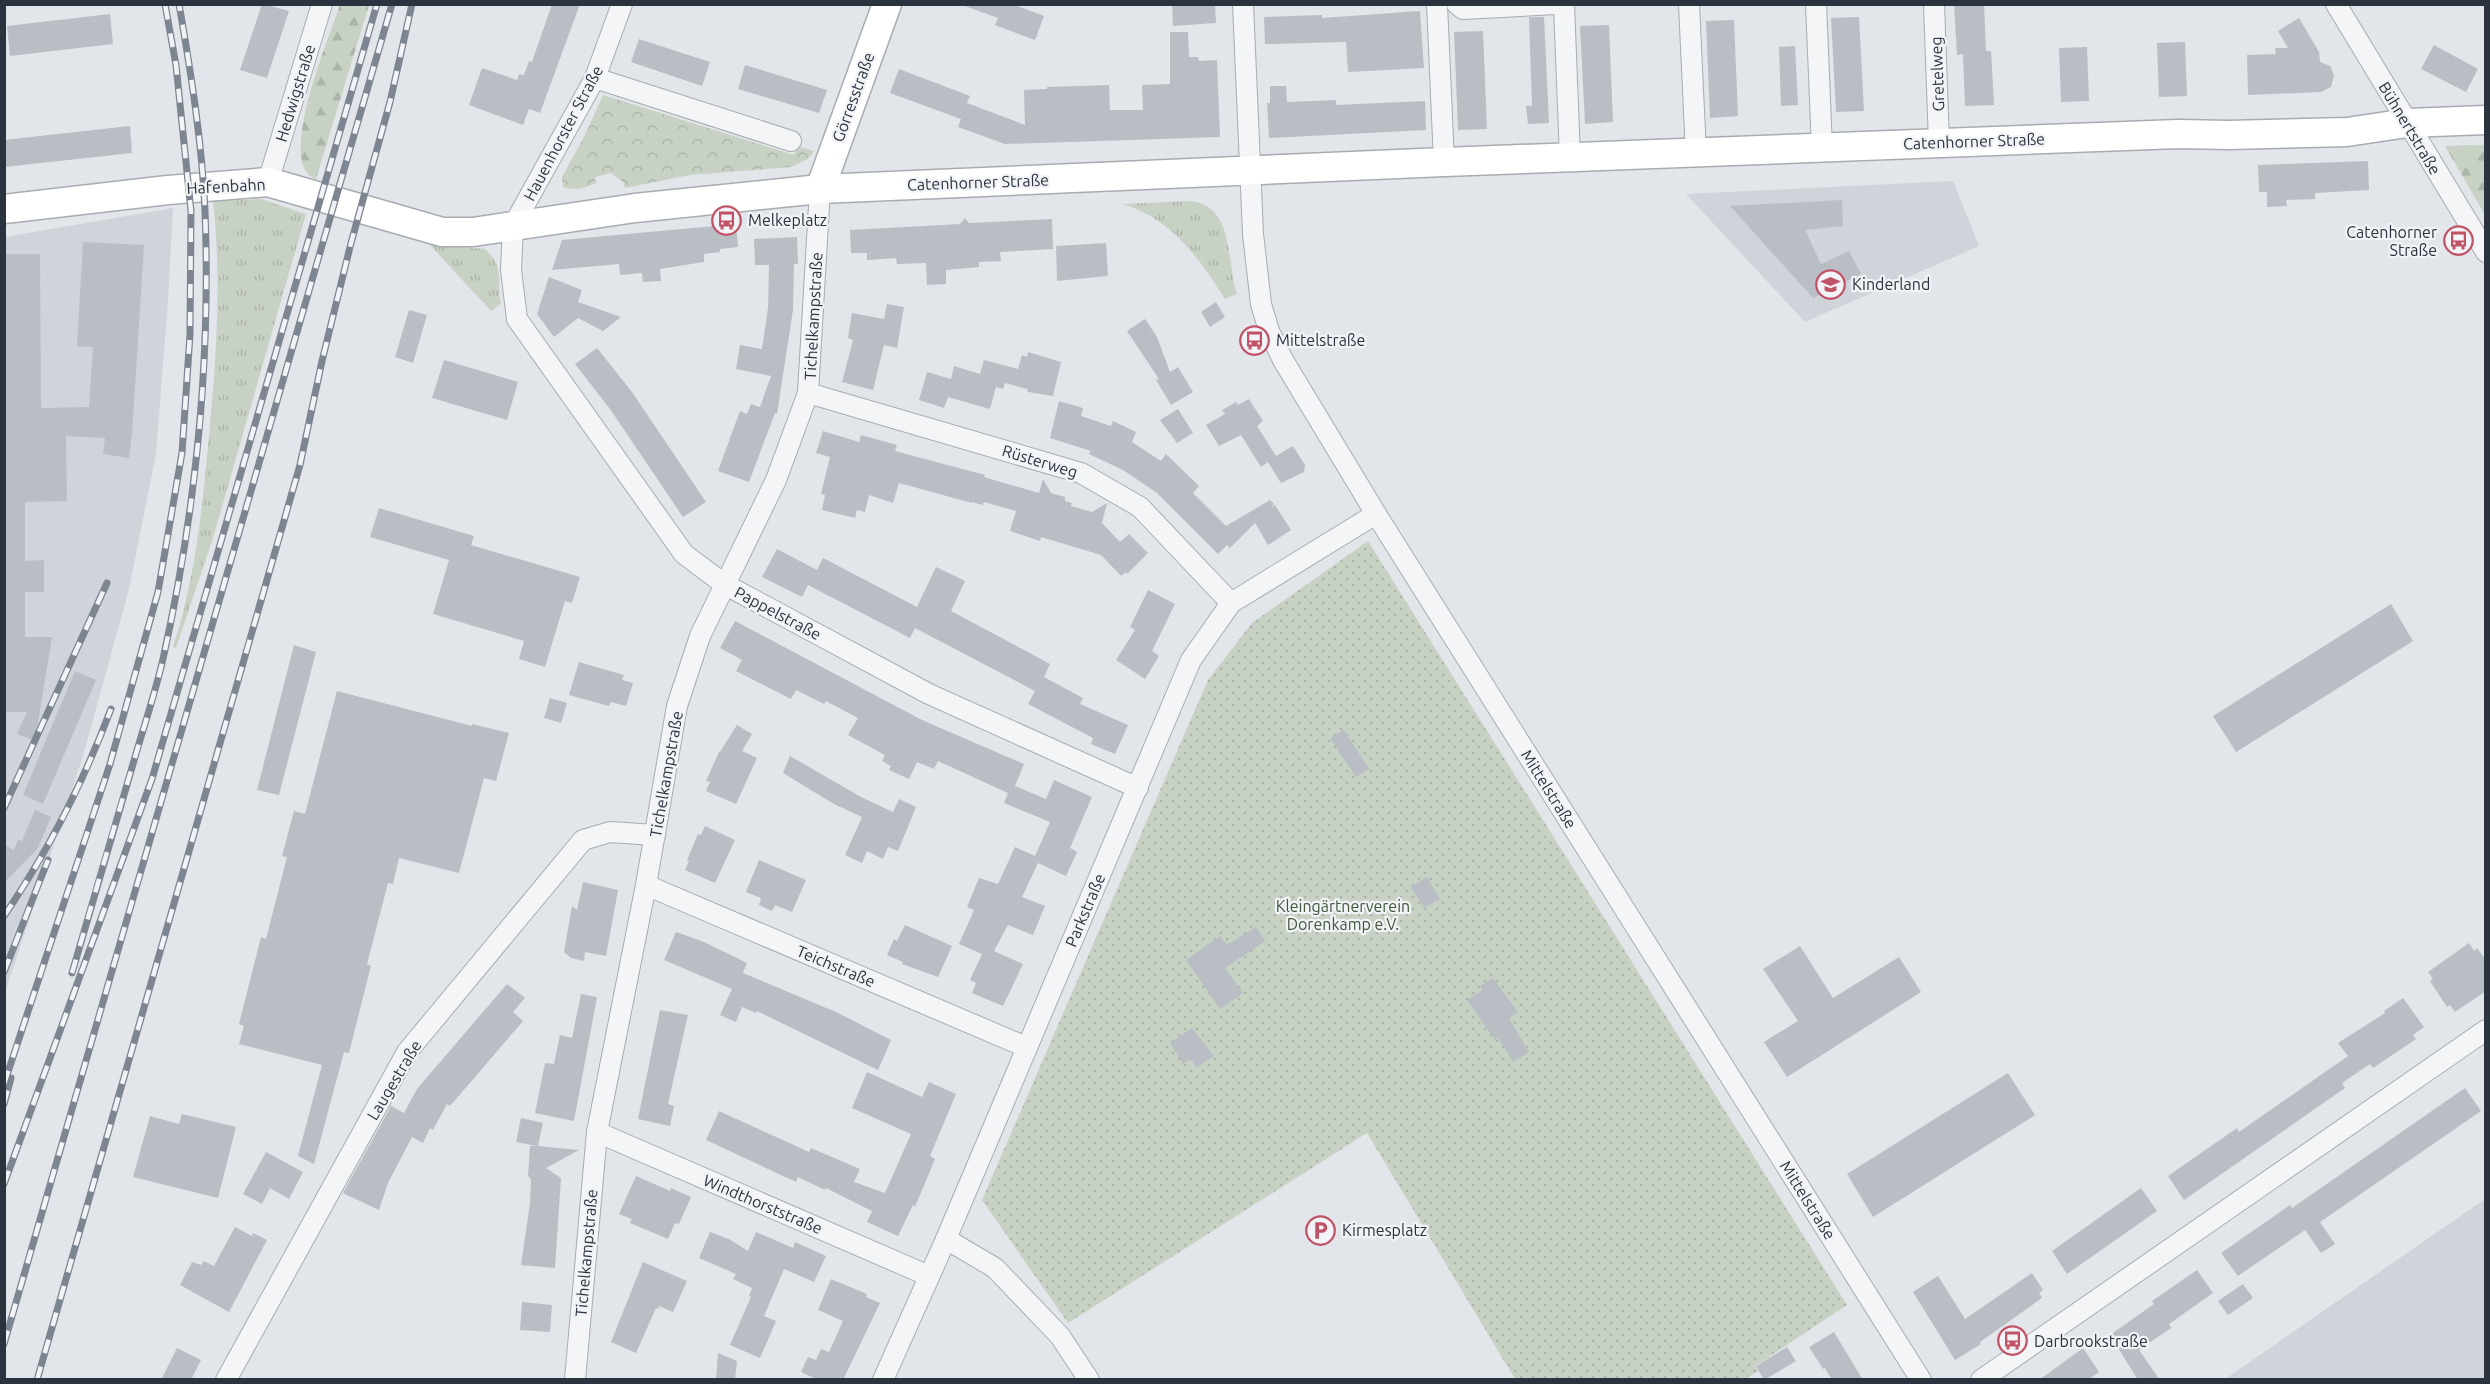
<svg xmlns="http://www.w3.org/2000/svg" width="2490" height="1384" font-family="Ubuntu,sans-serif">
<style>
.built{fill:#d0d4da}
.grass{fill:url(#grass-tufts)}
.forest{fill:url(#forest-firs)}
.park{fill:url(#park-crowns)}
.garden{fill:url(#garden-dots)}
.building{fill:#b9bec5}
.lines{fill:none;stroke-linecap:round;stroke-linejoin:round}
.street-casing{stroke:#a7acb3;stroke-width:22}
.secondary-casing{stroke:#a7acb3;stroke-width:31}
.street{stroke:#f4f5f7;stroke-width:20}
.secondary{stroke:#fff;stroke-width:28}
.rail-casing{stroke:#7d8591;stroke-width:7}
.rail{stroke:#f1f3f6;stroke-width:4.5;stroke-dasharray:14;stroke-linecap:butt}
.labels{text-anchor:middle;stroke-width:4.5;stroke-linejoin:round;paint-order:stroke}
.street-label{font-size:16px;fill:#2b333f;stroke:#f1f3f6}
.poi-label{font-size:16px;fill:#2b333f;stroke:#f1f3f6;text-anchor:start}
.park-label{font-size:16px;fill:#41593a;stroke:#f1f3f6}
</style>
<defs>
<pattern id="grass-tufts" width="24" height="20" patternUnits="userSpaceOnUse" patternTransform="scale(1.5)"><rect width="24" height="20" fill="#c8d2c4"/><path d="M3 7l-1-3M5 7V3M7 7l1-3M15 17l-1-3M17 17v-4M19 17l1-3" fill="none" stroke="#acb5a9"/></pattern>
<pattern id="forest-firs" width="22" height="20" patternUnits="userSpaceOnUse" patternTransform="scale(1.5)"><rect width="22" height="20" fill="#c8d2c4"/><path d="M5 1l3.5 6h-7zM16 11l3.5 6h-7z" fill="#acb5a9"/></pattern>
<pattern id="park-crowns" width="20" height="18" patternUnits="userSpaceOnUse" patternTransform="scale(1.5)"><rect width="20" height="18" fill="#c8d2c4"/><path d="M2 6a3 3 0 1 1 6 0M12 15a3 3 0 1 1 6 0" fill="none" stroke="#acb5a9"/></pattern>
<pattern id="garden-dots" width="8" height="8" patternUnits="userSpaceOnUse" patternTransform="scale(1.5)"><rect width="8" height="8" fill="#c8d2c4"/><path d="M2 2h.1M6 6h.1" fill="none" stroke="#acb5a9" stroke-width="1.8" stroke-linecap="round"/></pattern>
</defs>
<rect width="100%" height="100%" fill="#e2e5e9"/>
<g class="built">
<path d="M1953,181l26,65 -174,76 -119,-128z"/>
<path d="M173,208l-5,92 -12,154 -27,135 -46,167 -78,237v-756z"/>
<path d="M2485,1199v180h-260z"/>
</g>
<g class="grass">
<path d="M261,199l45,15 -93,324 -37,110 -3,-1c21,-63 29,-135 35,-201 8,-82 14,-164 5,-245z"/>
<path d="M1189,201c46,3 37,61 48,93l-12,5c-25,-40 -54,-81 -103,-95z"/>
<path d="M429,244l56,5c21,19 11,32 16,55l-10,7z"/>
</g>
<g class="forest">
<path d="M340,5h29l-53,174c-42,-12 15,-147 24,-174z"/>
<path d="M2485,145h1l-1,70 -40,-69z"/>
</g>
<path class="park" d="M603,95l191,60 4,-9 16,5 -6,8 -17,8 -101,8 -65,13 -2,-6 -12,-9 -16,4 1,6c-9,5 -23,8 -33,4l-1,-10 25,-46z"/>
<path class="garden" d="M1368,541l479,764 -92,61 3,5 -13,8h-230l-148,-246 -299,190 -86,-123 226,-520 44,-57z"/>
<g class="building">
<path d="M262,4l27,7 -22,67 -27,-8z"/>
<path d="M552,4h28l-40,109 -11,-4 -6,16 -54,-20 13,-37 35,12 2,-6 5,1 5,-14 3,1z"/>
<path d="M965,4h47l32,12 -9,24 -40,-15 3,-7 -33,-12z"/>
<path d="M1172,4h43l1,19 -43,3z"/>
<path d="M1954,4h30l2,47h5l3,54 -29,1 -2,-52 -6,1z"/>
<path d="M1420,11l4,57 -76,4 -2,-30 -81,2 -1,-27 58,-2v3z"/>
<path d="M110,14l3,30 -103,12 -3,-30z"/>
<path d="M1529,17h15l5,106 -21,1 -2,-18h6z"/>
<path d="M1859,17l5,94 -28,1 -5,-94z"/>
<path d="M2299,18l20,34 1,10 10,4 4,9 -3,12 -10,5 -73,3 -1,-40 29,-1 -1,-6h13l-10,-17z"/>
<path d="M1734,20l4,96 -28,2 -4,-97z"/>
<path d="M1609,25l4,97 -28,2 -5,-98z"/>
<path d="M1483,31l4,98 -29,1 -4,-98z"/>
<path d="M1170,32h18l1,25h9l1,4 18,-1 3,77 -215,7 -47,-17 3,-8 -71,-26 9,-24 71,27 -3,7 58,22 -1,-35 23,-1v-2l62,-2 1,25h33l-1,-25 28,-1z"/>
<path d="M639,39l71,23 -8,24 -71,-24z"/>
<path d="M2185,42l2,54 -28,1 -2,-54z"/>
<path d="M2434,45l44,24 -12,23 -45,-23z"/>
<path d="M1795,46l3,59 -17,1 -2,-59z"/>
<path d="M2087,47l2,54 -28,1 -2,-54z"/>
<path d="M745,65l82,25 -8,23 -81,-24z"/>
<path d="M1270,86h16l1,16 49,-2v5l89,-4 1,29 -157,8 -2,-35h3z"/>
<path d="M130,126l2,27 -128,14v-27z"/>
<path d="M2368,161l1,29 -54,3v6l-29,1 1,6 -20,1v-15h-8l-1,-27z"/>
<path d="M1842,200l1,26 -38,4 16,34 28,-13 12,23 -48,24 -83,-92z"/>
<path d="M965,218l4,5 83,-4 1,30 -53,3 1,9 -22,1v5l-33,3v14l-19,1 -1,-22 -29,1 -1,-6 -29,2v-7h-16l-1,-23 110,-6z"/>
<path d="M736,224l2,23 -18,2v3l-16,2v8l-44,7 1,12 -18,1 -1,-9 -22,2 -1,-11 -67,6 10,-30z"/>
<path d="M797,237l1,27h-4l-1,46 -16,104 -2,-1 -26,69 -31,-11 22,-60 7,3 4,-10 9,3 11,-31 -35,-7 4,-24 22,4 6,-41 1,-43h-14l-1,-26z"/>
<path d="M83,242l61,3 -12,190 -3,23 -26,-4 2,-16 -39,-2 1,65 -42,1v59l19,-1v32h-19v45h27l-17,104 -18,-7 10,-22h-23v-458h36l1,154 48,-1 4,-60 -16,-1z"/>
<path d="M1106,243l2,33 -51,5 -1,-35z"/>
<path d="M549,277l33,13 -4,12 43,15 -18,14 -25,-13 -24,19 -17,-23z"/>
<path d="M1216,302l9,15 -15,10 -9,-15z"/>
<path d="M887,304l17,3 -7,41 -13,-3 -11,45 -31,-8 11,-42 -5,-2 4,-25 32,6z"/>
<path d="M409,310l18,5 -14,48 -18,-6z"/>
<path d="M1145,319l12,18 13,35 8,-5 15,25 -22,13 -15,-25 3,-1 -32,-48z"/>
<path d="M597,348l35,44 74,110 -23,15 -73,-108 -35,-45z"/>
<path d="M1028,352l33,10 -8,34 -25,-4 -1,-3 -22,-6 -2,6 -7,-2 -6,22 -42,-12 -4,11 -25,-8 8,-28 24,7 3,-13 26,8 4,-14 34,9 4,-14 5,2z"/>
<path d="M444,360l74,22 -11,38 -75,-22z"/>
<path d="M1249,399l14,22 -6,5 19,30 17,-10 12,19 -1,7 -23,11 -13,-21 -7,5 -20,-32 -22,11 -13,-21 19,-11 -3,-4 14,-8 2,3z"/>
<path d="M1059,401l24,7 -2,8 30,10 2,-5 23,11 -4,10 29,19 5,-7 33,32 -6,7 33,33 44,-26 4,4 -3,4 4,-3 16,25 -23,15 -13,-22 -25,25 -3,-3 -9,9 -61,-61 -34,-23 -34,-16 2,-3 -41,-13z"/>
<path d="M1178,409l15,24 -16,10 -17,-23z"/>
<path d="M823,431l36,11 2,-7 36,10 -2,6 90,24 -1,2 55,16 4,-14 8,14 14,4v4l7,2 -1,3 21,6 15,-9 -5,20 18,19 9,-8 19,19 -21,21 -1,-2 -5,4 -20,-21 -60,-18 -1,4 -30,-10 6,-20 -32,-9 -1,3 -11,-3v1l-73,-20 -6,20 -24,-8 -4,17 -8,-2 -2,8 -33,-8 3,-15 -4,-1 9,-37 -14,-4z"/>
<path d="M379,508l95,28 -3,9 109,32 -8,26 -7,-2 -20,66 -26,-8 5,-18 -91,-27 16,-54 -79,-23z"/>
<path d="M777,549l40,21 6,-12 94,49 19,-40 29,14 -14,30 99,53 -6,13 39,21 -3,6 48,21 -13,29 -24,-10 2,-6 -65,-34 7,-13 -120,-63 -5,10 -102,-53 -6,12 -40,-20z"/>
<path d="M1148,590l27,14 -23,47 7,5 -14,23 -29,-19 19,-30 -5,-3z"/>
<path d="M2391,604l22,37 -177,111 -23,-36z"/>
<path d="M735,621l187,99 102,44 -9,22 31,13 8,-19 38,17 -22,51 7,4 -11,24 -28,-13 -16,34 23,9 -12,29 -25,-10 -14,26 29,13 -20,42 -31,-13 4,-10 -6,-3 12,-26 -23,-10 15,-34 -7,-3 12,-29 19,6 17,-37 20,9 15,-34 -46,-19 4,-10 -70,-32 -4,8 -17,-7 -8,17 -20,-9 2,-4 -9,-5 3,-6 -37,-20 10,-17 -32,-17 -2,3 -28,-14 -5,9 -55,-28 6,-11 -22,-12z"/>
<path d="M294,645l22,7 -37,143 -22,-5z"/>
<path d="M579,662l45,13 -2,5 11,3 -7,23 -15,-4 -2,4 -40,-11z"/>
<path d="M75,671l21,9 -53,124 -20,-9z"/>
<path d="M337,691l135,35v-2l37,9 -13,48 -12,-3 -25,95 -60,-15 -6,26 -5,-1 -21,81 4,2 -22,87 -5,-1 -30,112 -16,-8 24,-91 -83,-21 5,-18 -5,-2 22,-87 5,2 21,-82 -5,-1 12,-45 11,3z"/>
<path d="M550,698l17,5 -6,20 -17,-5z"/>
<path d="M737,725l15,9 -10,17 15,7 -21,46 -30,-13 4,-9 -4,-1 13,-29h1z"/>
<path d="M1344,730l25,39 -13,8 -26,-39z"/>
<path d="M790,756l71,41 32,15 6,-13 17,8 -18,44 -10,-4 -5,12 -16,-8 -5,12 -17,-8 17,-38 -28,-13 -51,-31z"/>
<path d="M35,810l16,7 -13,31 -34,35v-38l10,5 4,-10 4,1z"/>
<path d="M705,826l30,14 -20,43 -30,-13 4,-9 -2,-1 11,-26 3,1z"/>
<path d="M759,860l47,20 -14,32 -17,-7 -3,6 -13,-6 2,-7 -15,-6z"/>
<path d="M1427,877l13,22 -16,9 -13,-21z"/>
<path d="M583,882l35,8 -12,66 -21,-4 -1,9 -13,-3 -7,-6 8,-46 5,4z"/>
<path d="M905,925l47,21 -14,31 -36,-13 1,-2 -16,-7 7,-16 3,2z"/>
<path d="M1256,927l9,14 -40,27 18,25 -23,16 -34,-49 34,-24 7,9z"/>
<path d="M676,932l28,10 43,21 -4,10 93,39 55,28 -13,30 -121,-59 -1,2 -14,-6 -6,15 -16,-7 12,-26 -68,-29z"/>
<path d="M2469,943l5,8 3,-3 9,12v31l-31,21 -5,-7 -3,2 -17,-26 3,-2 -5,-7z"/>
<path d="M1800,946l33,52 66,-41 22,35 -134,85 -23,-35 34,-21 -35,-52z"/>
<path d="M1493,978l25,34 -9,6 20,34 -16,10 -15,-24 -3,2 -28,-40 16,-10 -3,-4z"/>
<path d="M507,984l18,14 -12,14 10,9 -73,85 -3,-2 -14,26 -3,-2 -7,15 -11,-6 -24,46 -9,27 -36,-17 48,-87 13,7 13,-24z"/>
<path d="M581,994l16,3 -23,124 -39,-8 10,-50 9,1 6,-29 12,3z"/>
<path d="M2403,998l21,29 -11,8 3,4 -43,29 -3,-4 -28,19 3,5 -161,112 -16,-24 69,-48 2,4 109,-76 -10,-13 47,-30 -1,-2z"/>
<path d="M660,1010l28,5 -20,89 6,2 -4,20 -32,-7z"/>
<path d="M1192,1028l22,28 -18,12 -5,-9 -8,5 -13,-21z"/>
<path d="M867,1072l55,25 7,-15 27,12 -26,62 5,3 -20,48 -2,-2 -15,31 -31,-14 5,-11 -46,-23 -1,2 -27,-13 -2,5 -90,-42 13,-29 90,41 2,-4 49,21 -6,13 31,11 26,-59 -59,-26z"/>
<path d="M2008,1073l27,42 -162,102 -26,-43z"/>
<path d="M2465,1088l16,23 -161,111 15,22 -14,9 -16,-23 -67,46 -17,-23 69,-48 2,3z"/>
<path d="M182,1114l54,13 -18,71 -85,-21 17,-61 29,8z"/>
<path d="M521,1118l22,5 -5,23 41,4 -33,18 15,10 -6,90 -34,-3 9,-62 1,-24 -3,-3 2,-30h7l-21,-4z"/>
<path d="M266,1152l37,20 -14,27 -19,-11 -8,16 -19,-10z"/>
<path d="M636,1176l34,15 1,-3 20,9 -12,27 -4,-1 -7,16 -38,-16 2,-4 -13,-5z"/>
<path d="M2141,1188l16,23 -90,63 -15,-23z"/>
<path d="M235,1227l17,9 1,-3 14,7 -38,72 -49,-27 12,-23 9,3 3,-4 10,5z"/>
<path d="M710,1232l19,7 19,12 8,-19 37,16 2,-6 31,14 -12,26 -30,-13 -20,47 12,5 -16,37 -30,-13 21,-48 -2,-1 3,-8 -19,-9 3,-5 -37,-16z"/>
<path d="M643,1262l44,19 -14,31 -14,-6 -1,3 -2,-1 -20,45 -25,-11z"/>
<path d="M2197,1270l16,23 -44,31 2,4 -32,22 21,30h-22l-28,-45 44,-31 -2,-3z"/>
<path d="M2032,1273l11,17 -4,3 3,5 -62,44 1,2 -26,16 -42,-68 25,-16 27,43z"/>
<path d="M831,1279l36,15 -1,3 14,6 -37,77h-25l-17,-8 7,-15 8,3 5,-11 8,3 14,-31 -25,-11z"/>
<path d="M2243,1284l10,14 -25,17 -10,-14z"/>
<path d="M522,1302l30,3 -2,27 -30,-2z"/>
<path d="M1834,1332l29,48h-31l-7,-12 -2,1 -14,-22z"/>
<path d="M1787,1347l9,14 -32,19 -8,-14z"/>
<path d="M177,1348l24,12 -10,20h-30z"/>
<path d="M2083,1348l16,24 -11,8h-49z"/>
<path d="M718,1353l19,8 -2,19h-19z"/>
</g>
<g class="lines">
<defs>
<g id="street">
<path d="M622,4l-27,74 -82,148 -2,44 6,49 167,235 40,30 205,110 209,94"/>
<path d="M1243,4l10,230 8,70 8,27 14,29 93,154 545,866"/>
<path d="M1437,4l7,158"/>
<path d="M1457,4l6,5 93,-5"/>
<path d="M1564,4l6,154"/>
<path d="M1689,4l7,150"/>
<path d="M1816,4l6,144"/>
<path d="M1934,4l5,139"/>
<path d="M2336,4l150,248"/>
<path d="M595,78l196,63"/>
<path d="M268,182l54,-178"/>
<path d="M808,393l273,80 59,34 91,96"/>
<path d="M646,885l380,162"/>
<path d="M597,1132l332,144"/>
<path d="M946,1239l49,29 65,68 29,44"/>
<path d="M226,1380l181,-328 176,-212 27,-8 45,3"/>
<path d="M575,1380l22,-248 49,-247 31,-179 23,-70 76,-156 32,-87 12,-204"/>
<path d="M883,1380l63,-141 245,-579 40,-57 145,-89"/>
<path d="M1981,1380l505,-350"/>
</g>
<g id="secondary">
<path d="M820,189l67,-185"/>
<path d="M4,209l164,-19 100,-8 174,50h31l162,-24 185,-19 624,-27 734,-28 51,1 118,-3 60,-9 79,-3"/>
</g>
</defs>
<use href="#street" class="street-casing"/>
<use href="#secondary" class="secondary-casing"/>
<use href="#street" class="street"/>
<use href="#secondary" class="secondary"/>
<defs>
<g id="rail">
<path d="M4,808l103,-225"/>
<path d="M4,916c45,-66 79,-133 107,-207"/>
<path d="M4,972l44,-112"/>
<path d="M72,973c20,-69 40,-139 61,-209 10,-35 22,-70 30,-105 33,-149 48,-296 42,-448 -3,-69 -14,-138 -26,-207"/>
<path d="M4,1084l106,-320 48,-172 24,-139 8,-119 1,-123 -15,-146 -11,-61"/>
<path d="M4,1104l7,-26"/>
<path d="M4,1184l148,-405 225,-775"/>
<path d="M4,1344l388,-1340"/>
<path d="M37,1380l263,-915 22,-104 29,-118 39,-141 22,-98"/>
</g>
</defs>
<use href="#rail" class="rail-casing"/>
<use href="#rail" class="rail"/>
</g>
<defs>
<symbol id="bus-ring" viewBox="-11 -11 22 22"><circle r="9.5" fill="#f1f3f6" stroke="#c15367" stroke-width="1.5"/><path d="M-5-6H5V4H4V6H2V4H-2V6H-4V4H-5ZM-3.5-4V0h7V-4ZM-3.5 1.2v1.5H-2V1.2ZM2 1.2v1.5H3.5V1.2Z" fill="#c15367"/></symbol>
<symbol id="school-ring" viewBox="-11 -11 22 22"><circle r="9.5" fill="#f1f3f6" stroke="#c15367" stroke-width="1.5"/><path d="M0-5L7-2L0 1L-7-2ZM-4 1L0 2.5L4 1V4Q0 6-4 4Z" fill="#c15367"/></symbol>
<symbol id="parking-ring" viewBox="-11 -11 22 22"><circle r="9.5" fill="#f1f3f6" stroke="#c15367" stroke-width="1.5"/><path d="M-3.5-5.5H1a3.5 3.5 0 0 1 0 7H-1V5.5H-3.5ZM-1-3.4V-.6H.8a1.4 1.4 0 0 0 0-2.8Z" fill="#c15367"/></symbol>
</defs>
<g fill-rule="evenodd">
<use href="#bus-ring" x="710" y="204" width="33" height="33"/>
<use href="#bus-ring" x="2442" y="224" width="33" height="33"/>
<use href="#school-ring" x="1814" y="268" width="33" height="33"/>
<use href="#bus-ring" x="1238" y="324" width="33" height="33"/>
<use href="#parking-ring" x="1304" y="1214" width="33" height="33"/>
<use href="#bus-ring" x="1996" y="1324" width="33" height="33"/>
</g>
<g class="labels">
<g class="street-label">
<text transform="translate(1937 74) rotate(-92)" y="6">Gretelweg</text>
<text transform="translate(295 93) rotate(-73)" y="6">Hedwigstraße</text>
<text transform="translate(853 97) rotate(-70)" y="6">Görresstraße</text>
<text transform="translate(2410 128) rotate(59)" y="6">Bühnertstraße</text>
<text transform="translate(563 133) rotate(-62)" y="6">Hauenhorster Straße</text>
<text transform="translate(1974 141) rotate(-2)" y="6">Catenhorner Straße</text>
<text transform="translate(978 182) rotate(-2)" y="6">Catenhorner Straße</text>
<text transform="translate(226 186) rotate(-3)" y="6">Hafenbahn</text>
<text transform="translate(813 316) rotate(-87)" y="6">Tichelkampstraße</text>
<text transform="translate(1040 461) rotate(17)" y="6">Rüsterweg</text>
<text transform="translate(778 613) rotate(28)" y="6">Pappelstraße</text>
<text transform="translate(666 774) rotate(-80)" y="6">Tichelkampstraße</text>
<text transform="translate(1549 789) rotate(58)" y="6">Mittelstraße</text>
<text transform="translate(1085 910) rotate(-67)" y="6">Parkstraße</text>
<text transform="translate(836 966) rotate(23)" y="6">Teichstraße</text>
<text transform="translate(394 1080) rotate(-59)" y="6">Laugestraße</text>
<text transform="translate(1808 1200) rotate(58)" y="6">Mittelstraße</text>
<text transform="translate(763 1204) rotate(23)" y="6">Windthorststraße</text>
<text transform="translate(586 1253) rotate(-85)" y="6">Tichelkampstraße</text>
</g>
<g class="poi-label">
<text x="748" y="226">Melkeplatz</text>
<text x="2437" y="238" text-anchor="end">Catenhorner<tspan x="2437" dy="18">Straße</tspan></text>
<text x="1852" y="290">Kinderland</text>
<text x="1276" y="346">Mittelstraße</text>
<text x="1342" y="1236">Kirmesplatz</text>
<text x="2034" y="1347">Darbrookstraße</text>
</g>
<g class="park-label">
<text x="1343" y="912">Kleingärtnerverein<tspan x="1343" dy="18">Dorenkamp e.V.</tspan></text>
</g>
</g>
<rect width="2490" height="1384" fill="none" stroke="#2b333f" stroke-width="12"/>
</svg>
